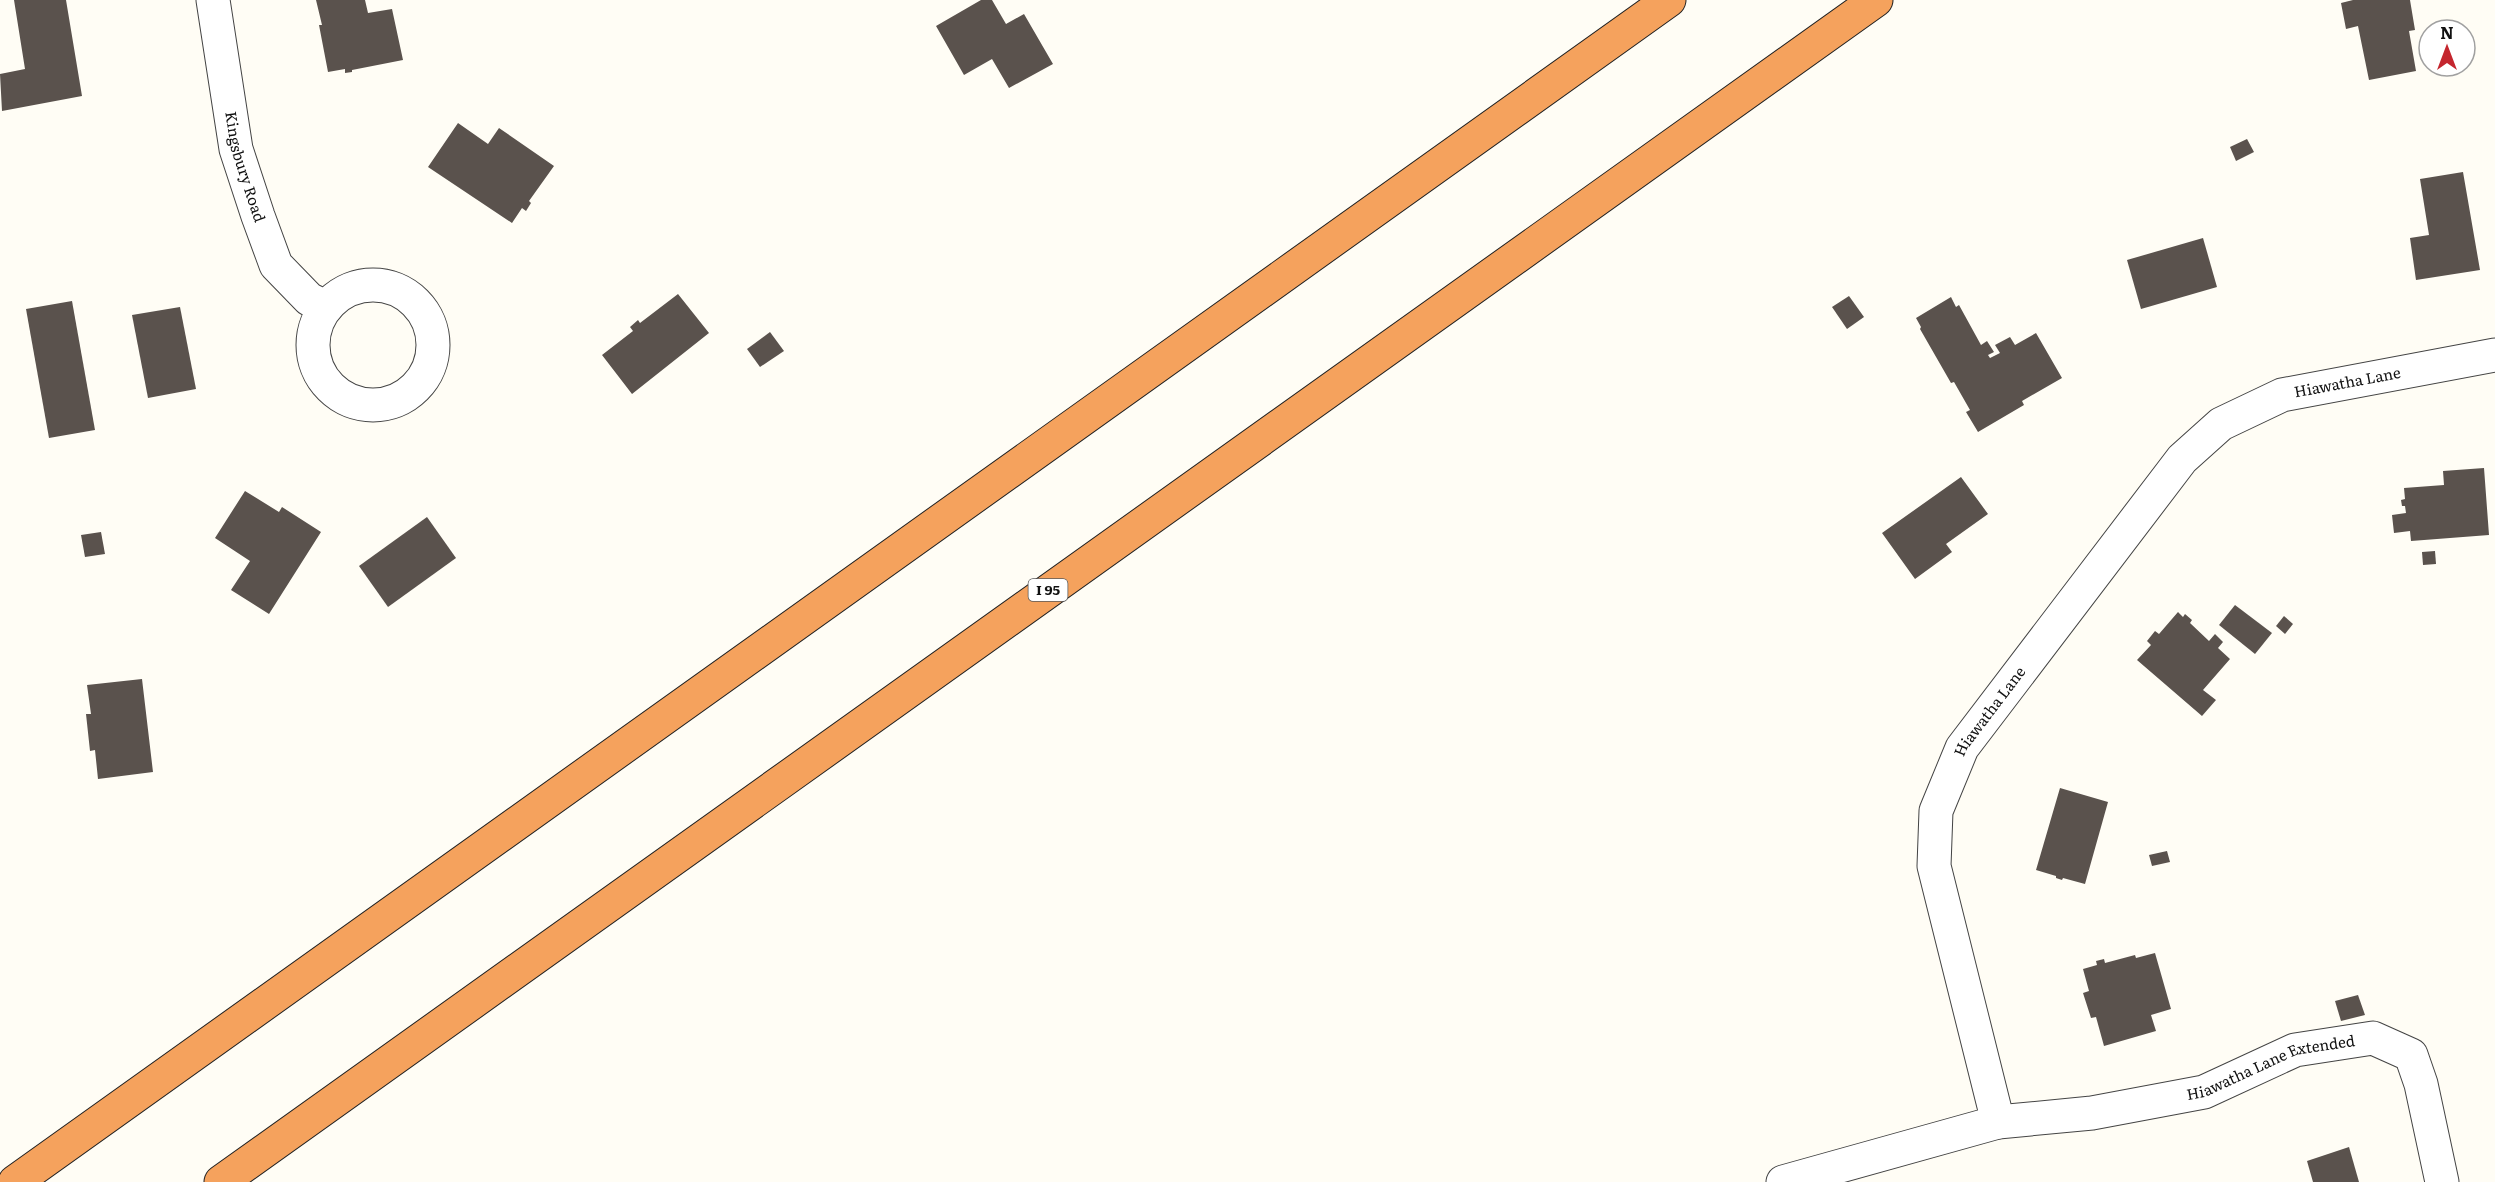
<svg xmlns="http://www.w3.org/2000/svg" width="2495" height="1182" font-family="Literata,serif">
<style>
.building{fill:#5a524d}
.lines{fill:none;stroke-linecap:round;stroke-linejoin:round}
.minor-casing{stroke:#444;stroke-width:35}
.motorway-casing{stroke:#222;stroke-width:35}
.minor{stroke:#fff;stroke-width:33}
.motorway{stroke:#f5a25d;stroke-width:33}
.labels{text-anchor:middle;stroke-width:6;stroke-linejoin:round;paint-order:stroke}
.shield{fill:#fff;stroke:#585858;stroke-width:1.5}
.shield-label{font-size:14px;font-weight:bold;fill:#111}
.street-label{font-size:15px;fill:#111;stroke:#fff}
</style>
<rect width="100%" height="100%" fill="#fffdf5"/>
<g class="building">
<path d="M14,0h52l16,96 -80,15 -2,-37 25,-5z"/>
<path d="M316,0h49l3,13 24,-4 11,51 -51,10v2l-7,1v-4l-17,3 -9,-47h3z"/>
<path d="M981,0h11l14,24 18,-10 29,50 -44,24 -17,-29 -28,16 -28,-49z"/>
<path d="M2353,0h57l5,30 -6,1 7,40 -47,9 -11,-54 -12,3 -5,-26z"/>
<path d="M458,123l30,21 11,-16 55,38 -25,35 2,2 -5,8 -4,-3 -10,15 -84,-56z"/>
<path d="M2247,139l7,13 -18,9 -6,-14z"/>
<path d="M2463,172l17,98 -64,10 -6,-42 19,-3 -9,-56z"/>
<path d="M2203,238l14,49 -76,22 -14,-49z"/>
<path d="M678,294l31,39 -77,61 -30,-39 31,-24 -3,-4 8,-7 2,3z"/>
<path d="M1849,296l15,21 -17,12 -15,-22z"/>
<path d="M1951,297l5,10 3,-2 22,40 6,-4 7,11 -6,3 2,3 10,-5 -5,-8 15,-8 5,8 21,-12 26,45 -40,23 2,4 -46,27 -12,-20 4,-2 -16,-28 -3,1 -31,-54 1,-2 -5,-9z"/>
<path d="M72,301l23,129 -46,8 -23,-129z"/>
<path d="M180,307l16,82 -48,9 -16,-83z"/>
<path d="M770,332l14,19 -24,16 -13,-18z"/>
<path d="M2484,468l5,67 -78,6 -1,-10 -16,2 -2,-18 14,-2 -1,-7h-3l-1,-6 4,-1 -1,-11 40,-3 -1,-14z"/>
<path d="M1961,477l27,37 -42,30 6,8 -37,27 -33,-46z"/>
<path d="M245,491l34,21 3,-5 39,25 -52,82 -38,-24 19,-29 -35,-23z"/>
<path d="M427,517l29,41 -68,49 -29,-41z"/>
<path d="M101,532l4,22 -20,3 -4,-22z"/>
<path d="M2435,551l1,13 -13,1 -1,-13z"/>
<path d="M2235,605l37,28 -17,21 -36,-29z"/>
<path d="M2178,612l5,5 2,-3 7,6 -2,3 19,18 6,-7 8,8 -5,6 12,11 -27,31 13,10 -14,16 -65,-56 14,-15 -4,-4 8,-10 4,3z"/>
<path d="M2284,616l9,8 -8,10 -9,-8z"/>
<path d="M142,679l11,93 -55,7 -3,-29 -5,1 -4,-37h5l-4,-29z"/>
<path d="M2060,788l48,14 -23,82 -22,-6 -1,2 -6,-2v-2l-20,-6z"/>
<path d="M2167,851l3,11 -18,4 -3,-11z"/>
<path d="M2155,953l16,56 -20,6 5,16 -52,15 -8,-29 -5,1 -8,-25 6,-2 -6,-22 14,-4 -1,-4 8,-2 1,4 30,-8 1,3z"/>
<path d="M2358,995l7,20 -24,6 -6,-20z"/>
<path d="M2349,1147l10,35h-46l-6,-21z"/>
</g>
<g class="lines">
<defs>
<g id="minor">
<path id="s1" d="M213,0l23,149 22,67 18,49 33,34 16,8"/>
<circle cx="373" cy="345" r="60"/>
<path id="s2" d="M1998,1122l94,-9 112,-21 91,-42 78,-12 38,17 10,29 21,98"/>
<path id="s3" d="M1783,1182l215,-60 -64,-256 2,-55 26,-63 220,-289 39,-35 61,-29 213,-40"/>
</g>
<g id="motorway">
<path d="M15,1182l1654,-1182"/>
<path d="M221,1182l1655,-1182"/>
</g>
</defs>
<use href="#minor" class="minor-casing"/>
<use href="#motorway" class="motorway-casing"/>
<use href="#minor" class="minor"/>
<use href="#motorway" class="motorway"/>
</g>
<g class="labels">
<rect class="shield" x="1028.5" y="579" width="39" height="22" rx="4.5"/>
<g class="shield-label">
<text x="1048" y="595">I 95</text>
</g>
<g class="street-label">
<text dy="5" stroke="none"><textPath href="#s1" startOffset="170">Kingsbury Road</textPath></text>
<text dy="5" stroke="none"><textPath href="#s3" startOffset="1160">Hiawatha Lane</textPath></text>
<text dy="5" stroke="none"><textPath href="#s3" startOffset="656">Hiawatha Lane</textPath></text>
<text dy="5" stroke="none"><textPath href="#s2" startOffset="280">Hiawatha Lane Extended</textPath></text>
</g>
</g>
<g transform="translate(2447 48)"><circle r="28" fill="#ffffff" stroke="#a0a0a0" stroke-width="1.5"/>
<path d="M0-4.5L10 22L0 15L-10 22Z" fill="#c4262e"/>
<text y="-9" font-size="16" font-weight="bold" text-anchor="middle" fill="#111111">N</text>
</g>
</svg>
